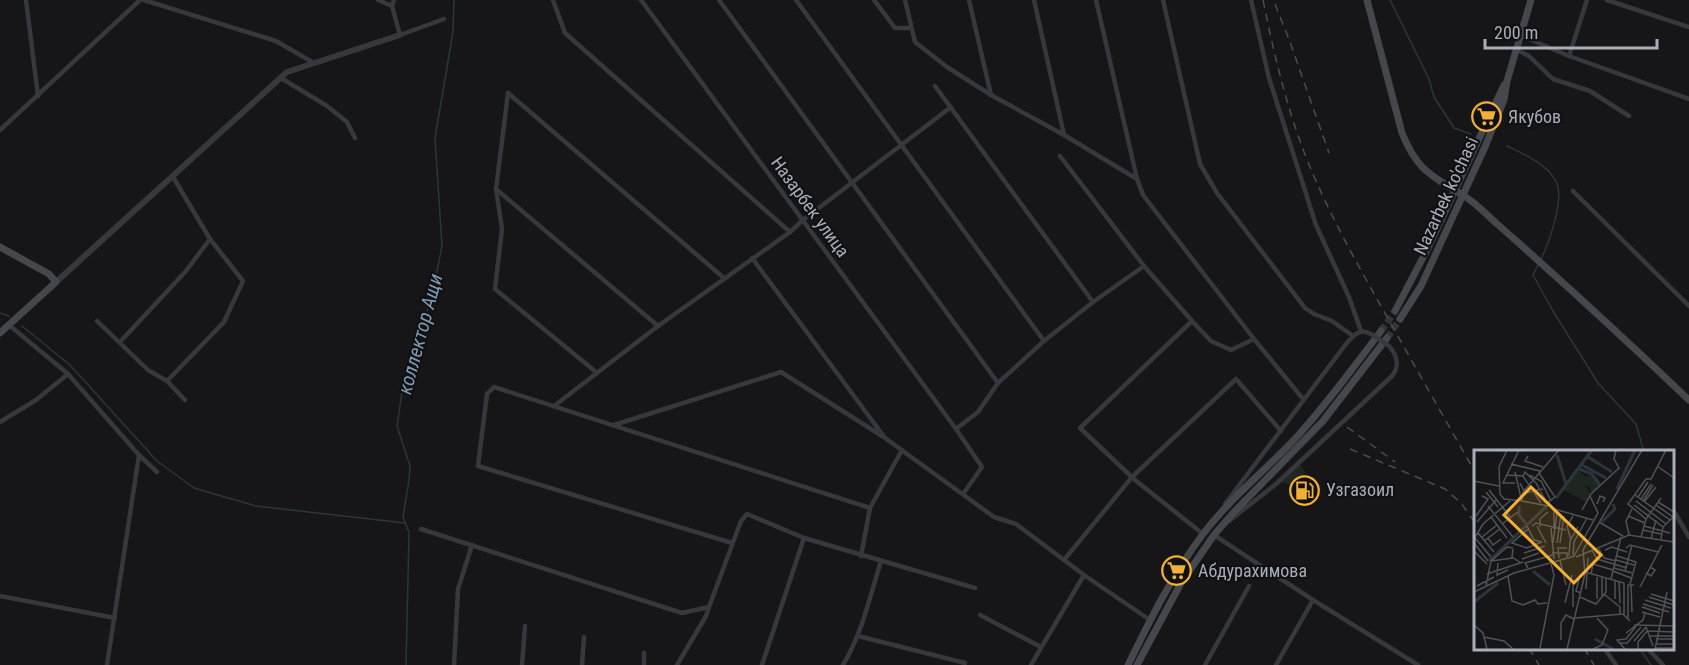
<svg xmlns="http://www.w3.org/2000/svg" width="1689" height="665" font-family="'Roboto Condensed',sans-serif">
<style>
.green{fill:#1e261f}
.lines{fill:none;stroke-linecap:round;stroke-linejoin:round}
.stream{stroke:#2c353c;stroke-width:1.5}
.secondary-tunnel{stroke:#333438;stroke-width:7;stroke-dasharray:7 3.5;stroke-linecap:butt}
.minor{stroke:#37383d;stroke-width:4.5}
.tertiary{stroke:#37383d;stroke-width:6}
.secondary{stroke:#45474d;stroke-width:7}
.rail{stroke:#4a4c52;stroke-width:1.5;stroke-dasharray:8 6;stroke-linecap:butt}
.minor-bridge{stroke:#37383d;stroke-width:4.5}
.labels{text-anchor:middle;stroke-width:4.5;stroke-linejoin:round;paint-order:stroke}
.poi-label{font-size:18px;fill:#a8adb8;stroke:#111113;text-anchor:start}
.street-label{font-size:18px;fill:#a8adb8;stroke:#111113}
.water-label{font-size:20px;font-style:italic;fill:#7f9bb3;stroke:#111113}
.inset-river{fill:none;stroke:#2c353c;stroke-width:3}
.inset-road{fill:none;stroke:#505258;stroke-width:1.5}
.view{fill:#f2b134;fill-opacity:0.15;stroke:#f2b134;stroke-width:3}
.inset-edge{fill:none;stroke:#a8adb8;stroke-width:3}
</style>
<rect width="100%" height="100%" fill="#161618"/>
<path class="green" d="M1297,462l9,10 -13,15 -14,-7z"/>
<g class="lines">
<g class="stream">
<path d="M1390,0l39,79 5,18 20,31 17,6"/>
<path d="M1507,146c17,8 40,18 49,35 9,17 -7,62 -15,78"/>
<path d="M1539,263l-6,12 20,36 45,72 38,41 8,28"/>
<path d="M0,313l9,3"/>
<path d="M22,326l48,39 87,96 37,27 62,18 149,17"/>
<path d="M1639,648l12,17"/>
<path d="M406,665l3,-133 -6,-15 6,-37 1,-14 -13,-40 6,-41 29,-89 10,-50 -7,-108 18,-106 1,-32"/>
</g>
<g class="secondary-tunnel">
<path d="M1381,331l14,-20"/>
<path d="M1387,338l13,-19"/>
</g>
<g class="minor">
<path d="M26,0l12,96"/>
<path d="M144,0l132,41 38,22"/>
<path d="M378,0l14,6"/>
<path d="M394,0l-2,6 8,29 44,-16"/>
<path d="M553,0l12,33 225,199"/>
<path d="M641,0l315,429"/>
<path d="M719,0l279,383"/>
<path d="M796,0l248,341"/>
<path d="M874,0l21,28h16"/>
<path d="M905,0l10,42 32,25 44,28 73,40 73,44"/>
<path d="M969,0l22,95"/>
<path d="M1034,0l30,135"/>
<path d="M1096,0l41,179 6,16 111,144 49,60"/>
<path d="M1163,0l37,164 17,29 88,115 9,6 18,7 21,15"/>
<path d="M1251,0l18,78 47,147 33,72 12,34"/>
<path d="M1607,0l82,27"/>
<path d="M1522,36l47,20 120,43"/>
<path d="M1517,50l12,6 24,23 37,12 39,25"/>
<path d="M1569,56l18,-56"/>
<path d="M281,78l46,28 20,16 8,16"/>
<path d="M935,86l158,216"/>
<path d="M508,93l-12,96 6,40 -7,60 101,83"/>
<path d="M508,93l216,185"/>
<path d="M0,130l140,-130"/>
<path d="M1060,156l84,110 48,55 19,20 20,9 23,-11"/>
<path d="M496,189l162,137"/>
<path d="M1573,191l116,115"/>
<path d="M752,258l133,180 109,79 22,7 68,51 66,45"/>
<path d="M97,321l51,49 19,11 18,19"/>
<path d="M1192,321l-112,107 55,52 68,54"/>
<path d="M9,325l59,49 71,81 18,17"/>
<path d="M120,342l66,-71 24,-32"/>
<path d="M167,381l57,-59 19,-41 -33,-42 -37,-62"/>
<path d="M554,406l104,-80 132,-94 13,-12 148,-113"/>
<path d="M0,422l36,-22 32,-26"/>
<path d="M614,425l167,-53 101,64"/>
<path d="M963,494l19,-27 -26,-38 22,-17 20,-29 46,-42 49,-39 51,-36"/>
<path d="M1225,504l121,-160c8,-9 13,-16 25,-10"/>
<path d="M1672,508l17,29"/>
<path d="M1229,521l47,-37 116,-108c8,-10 5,-21 -3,-30"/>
<path d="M421,529l261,84 27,-6 32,-86 6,-7 57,24 171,50"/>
<path d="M1214,535l99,65 105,65"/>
<path d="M732,543l-254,-77 9,-72 7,-7 376,121"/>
<path d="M861,556l9,-48 32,-58"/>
<path d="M1064,560l68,-83 104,-98 45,52"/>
<path d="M0,596l115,22"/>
<path d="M980,615l61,32"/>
<path d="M858,636l107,27"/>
<path d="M1604,648l12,17"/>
<path d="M1649,650l14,15"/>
<path d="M107,665l32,-210"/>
<path d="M454,665l4,-76 14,-44"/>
<path d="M522,665l3,-39"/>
<path d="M582,665l2,-28"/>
<path d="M644,665v-12"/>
<path d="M677,665l29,-49 3,-9"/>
<path d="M762,665l42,-127"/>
<path d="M843,665c19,-31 27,-69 38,-104"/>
<path d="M1031,665l53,-90"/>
<path d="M1205,665l44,-79"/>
<path d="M1276,665l37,-65"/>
</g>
<path class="tertiary" d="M56,282l231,-210 113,-37"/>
<g class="secondary">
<path d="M1367,0l35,133c16,39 29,42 62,63 12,7 22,18 32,27 66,58 130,117 193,177"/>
<path d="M0,247l49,27 7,8 -56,51"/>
<path d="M1395,311l33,-63 76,-163"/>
<path d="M1400,319l21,-33 64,-139 19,-47 3,-19 24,-81"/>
<path d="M1128,665c22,-45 44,-90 75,-131 26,-34 59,-61 89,-92 32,-34 60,-73 89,-111"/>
<path d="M1137,665l44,-82 33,-48 20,-23 89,-91 64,-83"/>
</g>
<g class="rail">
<path d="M1263,0c11,54 24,110 45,162 24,59 56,114 87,169 27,48 54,95 81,143"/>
<path d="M1275,4l15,38 39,111"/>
<path d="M1347,427l48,35"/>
<path d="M1350,449l95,40 16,14 15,21"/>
<path d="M1529,648l10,17"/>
<path d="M1584,648l10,17"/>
</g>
<path class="minor-bridge" d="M1371,334l18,12"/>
</g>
<defs>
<symbol id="supermarket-ring" viewBox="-11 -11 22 22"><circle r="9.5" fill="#111113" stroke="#f2b134" stroke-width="1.5"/><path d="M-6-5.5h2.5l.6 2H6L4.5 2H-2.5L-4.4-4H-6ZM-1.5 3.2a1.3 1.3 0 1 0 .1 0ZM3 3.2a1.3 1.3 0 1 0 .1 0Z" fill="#f2b134"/></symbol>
<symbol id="fuel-ring" viewBox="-11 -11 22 22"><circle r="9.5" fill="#111113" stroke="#f2b134" stroke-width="1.5"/><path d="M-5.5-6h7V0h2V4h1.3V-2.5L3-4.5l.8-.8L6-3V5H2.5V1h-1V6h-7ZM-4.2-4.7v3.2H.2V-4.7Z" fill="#f2b134"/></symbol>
</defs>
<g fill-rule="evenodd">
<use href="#supermarket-ring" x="1470" y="100" width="33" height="33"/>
<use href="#fuel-ring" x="1288" y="474" width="33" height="33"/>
<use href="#supermarket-ring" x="1160" y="554" width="33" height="33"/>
</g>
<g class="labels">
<g class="poi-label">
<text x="1508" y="123">Якубов</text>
<text x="1326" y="496">Узгазоил</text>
<text x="1198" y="577">Абдурахимова</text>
</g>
<g class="street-label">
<text transform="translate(1446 196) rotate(-65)" y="6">Nazarbek ko'chasi</text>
<text transform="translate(810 207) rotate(54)" y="6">Назарбек улица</text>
</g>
<g class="water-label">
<text transform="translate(420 334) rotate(-75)" y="7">коллектор Ащи</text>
</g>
</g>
<g transform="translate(1474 450)">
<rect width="200" height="200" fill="#161618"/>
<path d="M105,21l7,6 6,-2 8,11 -9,8 -1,-7 -5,-2 5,9 -4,8 -24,-13z" fill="#1e261f"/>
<path class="inset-river" d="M83,5l9,29M114,7l24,15M108,15l24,13M105,19l13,5 8,11M143,39l18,-39M82,48l36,-48M45,56v9l8,10M128,72l13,-13 -2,-5M15,111l61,-58M59,121l17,14M0,152l24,-19M121,189l18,10"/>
<path class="inset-road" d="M33,0l-8,17 1,27 4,5 18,2 1,-9 36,-42M54,6l-3,5 18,6M37,14l29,7M183,16l17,12M41,22l6,26M65,23l16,24 -8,6M33,25l16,1 18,27M55,25l12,6 10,20M49,26l2,-4 11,11 11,20M0,31l25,5M41,33h-12l16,-33M46,33l5,10 18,-4M15,40l22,28M12,42l12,15M161,45l35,25M164,47l10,-15M167,49l10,-15M48,51l26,5M162,51l30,23M169,51l10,-16M170,52l12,-15M184,52l16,10M123,54l3,-8 5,2 -2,4M160,55l29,22M182,55l17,12 -10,10 -2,12M14,56l25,31M108,60l9,-16 28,-26 -5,-9 2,-9M2,66l12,-17 -6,-3M154,66l17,7M17,67l16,21M172,69l-18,-15 18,-25h5l15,-29M3,72l20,-23M125,72l24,14M28,74l16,-12M53,76l7,14 8,2M58,76l4,-3 30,7M63,76l9,17M170,76l26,7M66,77v-8l8,-7M77,78l3,31M54,79l-16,14 15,5 15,-6M80,79v-20l39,11M169,80l18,4M4,83l16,19M155,85l-3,-14 6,-12M8,87l15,-12M167,87l5,-18 15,-21M1,88l16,19M14,88l5,7 8,-6M0,89l9,-15 27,-23M177,89l5,-19M97,90l-4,-14 6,-10M10,91l16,-12M0,93l14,18M79,93l4,-30M83,93l4,-29M86,93l4,-27M152,98l4,-3 28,7M39,99l-1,8 9,6M125,99l5,9 12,3M118,100l5,9 30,9M131,100l7,-3 15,5M0,101l13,13M50,103l21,-7M78,103h15v4M99,105l1,-13 13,-24M95,106l1,-15 8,-14M100,106l24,-43 -8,-17M143,106l19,6 -6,22M102,107l53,-22 45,7M85,108l-1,-10h9M48,109l17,-6M86,110l6,25M142,110l18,5M17,111l22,-3M24,113l-1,12 11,-5M54,118l-3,-5 28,-8M140,118l18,5M139,121l18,7M151,121l7,-26M111,122l39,11v31M172,123l5,3 4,-6 -5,-3M13,124l36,-12M117,124l2,-10 20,6M106,125l-4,16 5,2M34,126l4,25 11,4 12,-5 3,4 9,-1M137,129l10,-42M141,130v19M145,131l1,22M157,135l1,27M3,136l17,-9M12,136l5,-25 16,-14 6,1M166,137l22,-42M112,139l2,-31M0,142l40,-19 61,-17M130,144l16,13v8M177,144l23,7M128,146v-19M106,147l16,7 10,-12v-13M175,147l25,8M123,149v-22M171,150l26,8M91,153l7,-28M169,154l26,8M99,157v-27M168,157l18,6M168,162l18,5M101,168l48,-4 7,7M154,169v-34h6M0,175l9,8 4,16M160,175l40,1M152,183l17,-13 2,-7M175,186h25M10,187l20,4 9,8M182,189h18M87,190v-17l5,-8 8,4M160,191l12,-14 7,19M145,193h8l14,-16M182,194h18M66,198l14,-73 -4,-15M182,198h18M93,199l18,-75 -2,-24 59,-100M119,199l9,-4 6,-15 -11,-12M151,199l-8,-9 9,-1 11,-14M164,199v-7l9,-11 27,1M181,199l12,-57"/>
<path class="view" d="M57,37l70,68 -27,28 -70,-68z"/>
<rect width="200" height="200" class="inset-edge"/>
</g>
<path d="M1485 39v9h172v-9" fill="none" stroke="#a8adb8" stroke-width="3"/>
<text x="1494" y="39" font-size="18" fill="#a8adb8" stroke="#111113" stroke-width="4.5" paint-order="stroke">200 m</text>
</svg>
